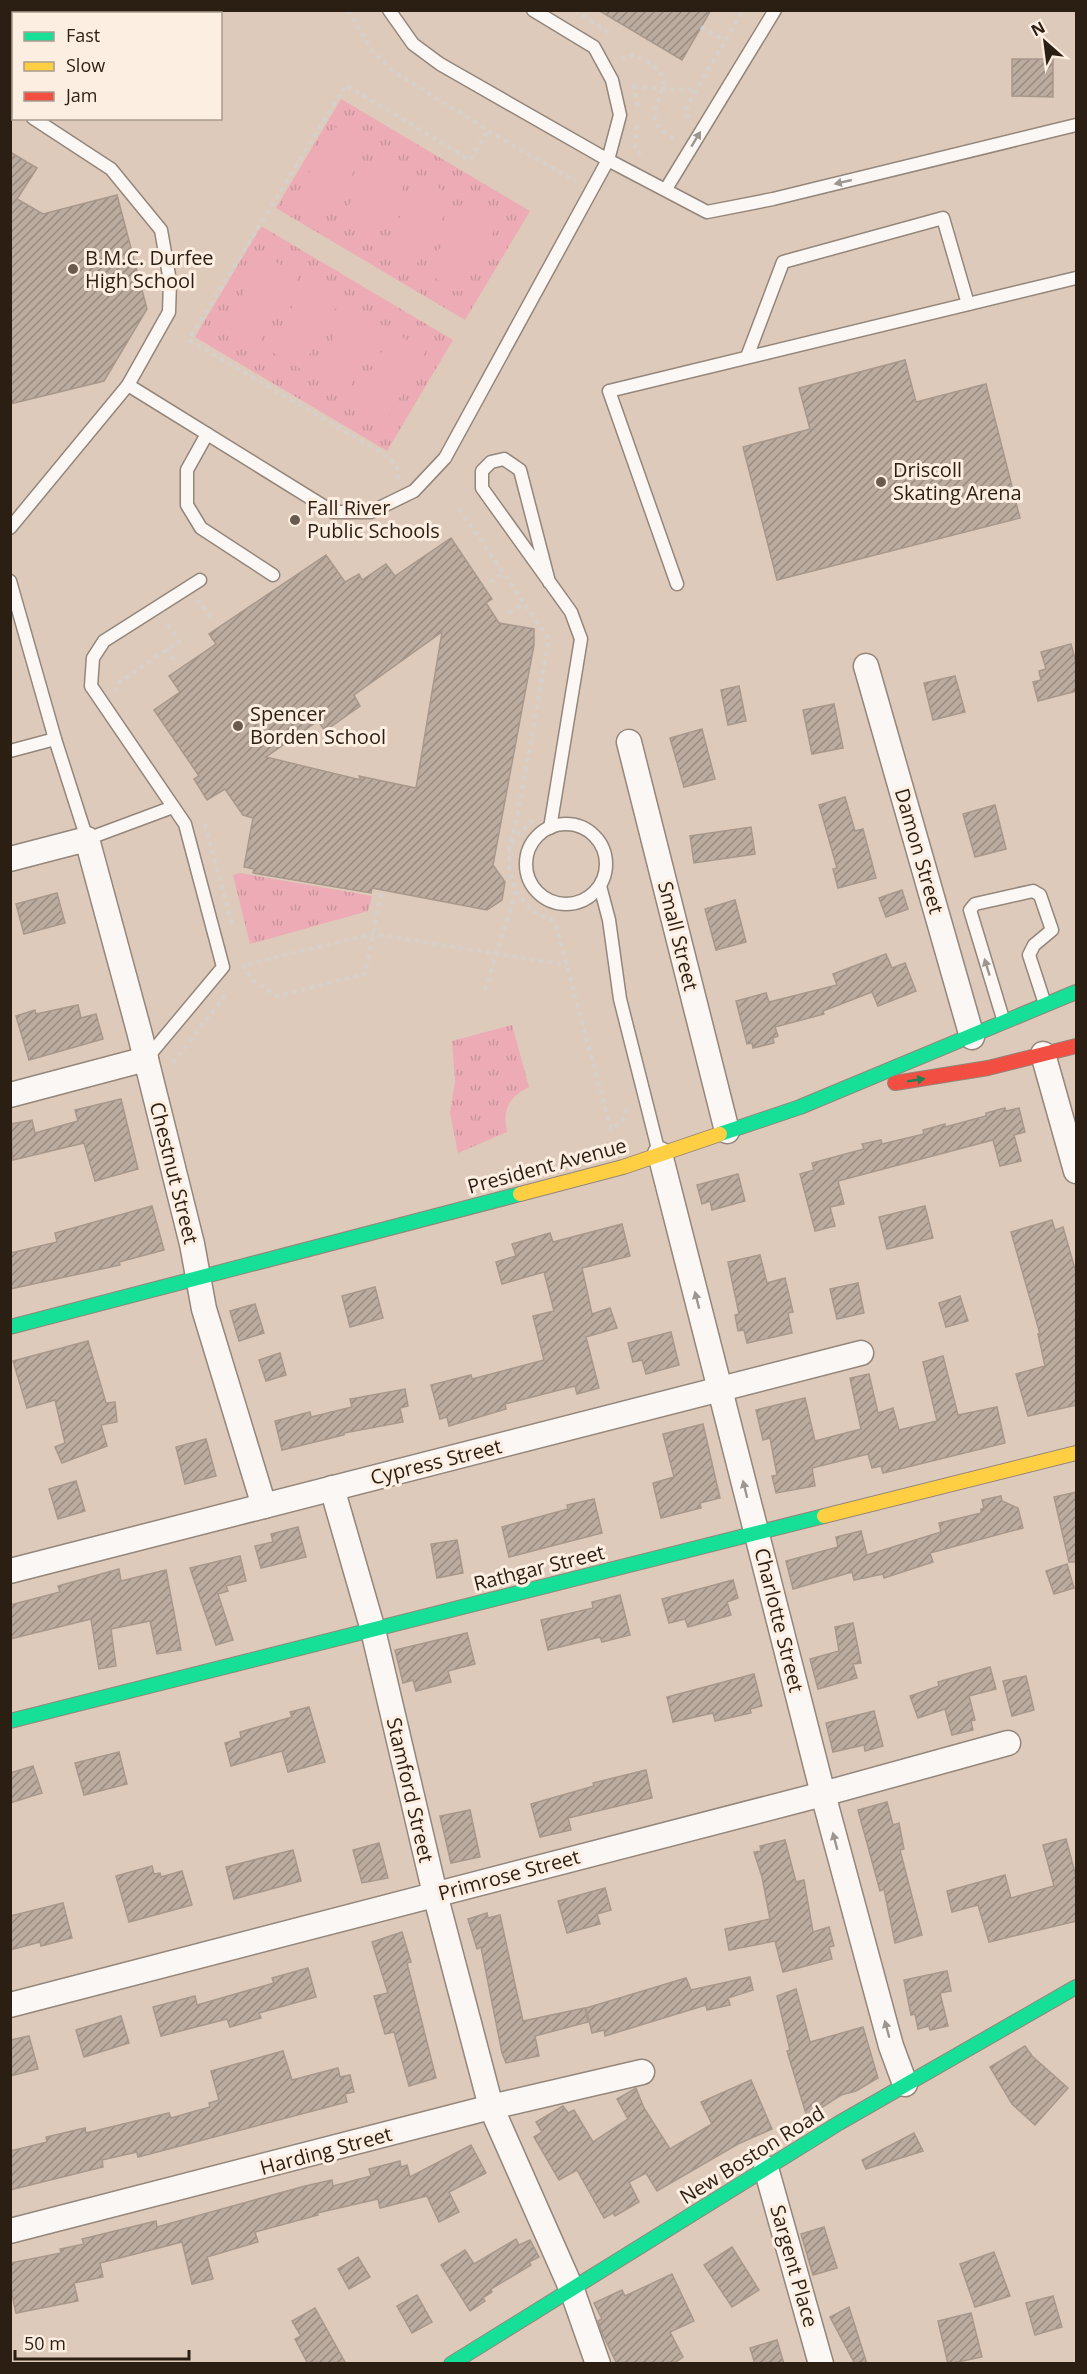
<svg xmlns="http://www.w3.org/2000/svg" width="1087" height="2374" font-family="'Open Sans',sans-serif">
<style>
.grass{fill:url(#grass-tufts)}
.pitch{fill:#ecabb5}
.building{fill:url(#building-hatch);stroke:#a8988c;stroke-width:1.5;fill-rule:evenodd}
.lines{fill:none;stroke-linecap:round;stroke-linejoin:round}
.lane-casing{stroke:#94867a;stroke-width:15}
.street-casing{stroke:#94867a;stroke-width:27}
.fast-casing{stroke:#94867a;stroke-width:16}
.slow-casing{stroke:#94867a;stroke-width:16}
.jam-casing{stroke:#94867a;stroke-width:16}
.path{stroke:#d6d0cb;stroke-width:4;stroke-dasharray:4.5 4.5;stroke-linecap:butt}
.lane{stroke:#faf7f5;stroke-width:12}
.street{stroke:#faf7f5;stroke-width:24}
.fast{stroke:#16e098;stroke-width:14}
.slow{stroke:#ffcf43;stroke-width:14}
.jam{stroke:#f24e42;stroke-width:14}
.oneway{fill:#9d958f}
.oneway2{fill:#207f55}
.poi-dot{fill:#6a5a4d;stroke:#fdeee2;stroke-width:2}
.labels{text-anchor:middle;stroke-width:6;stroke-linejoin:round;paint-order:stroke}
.poi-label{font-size:20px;fill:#2b1e12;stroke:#fdeee2;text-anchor:start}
.street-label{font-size:20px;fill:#2b1e12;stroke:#fdeee2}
</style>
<defs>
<pattern id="grass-tufts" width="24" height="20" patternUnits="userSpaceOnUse" patternTransform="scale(1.5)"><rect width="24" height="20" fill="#ecabb5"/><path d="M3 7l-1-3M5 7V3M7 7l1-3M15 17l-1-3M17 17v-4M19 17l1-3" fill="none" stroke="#cb939b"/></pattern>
<pattern id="building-hatch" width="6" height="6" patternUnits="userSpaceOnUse" patternTransform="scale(1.5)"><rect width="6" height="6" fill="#bcac9f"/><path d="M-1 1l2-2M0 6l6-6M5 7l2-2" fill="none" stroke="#998b80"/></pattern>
</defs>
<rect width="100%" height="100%" fill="#decaba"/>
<g class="grass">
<path d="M341,99l189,112 -65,109 -189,-112z"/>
<path d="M261,226l192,114 -66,111 -192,-114z"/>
<path d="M240,873l132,23 -4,15 -118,33 -17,-69z"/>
<path d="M512,1025l17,62c-20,10 -27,22 -22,45l-49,21 -8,-40 5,-32 -3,-40z"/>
</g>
<g class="pitch">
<path d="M335,127l33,19 -39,70 -34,-19z"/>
<path d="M379,152l33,19 -39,70 -34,-19z"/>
<path d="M422,179l33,18 -40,70 -33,-19z"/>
<path d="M465,203l34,19 -40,70 -33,-19z"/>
<path d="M265,256l34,19 -40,69 -33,-18z"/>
<path d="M307,281l34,18 -40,70 -33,-19z"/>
<path d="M351,307l33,19 -39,70 -34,-19z"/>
<path d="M393,332l33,19 -40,70 -33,-19z"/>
</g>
<g class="building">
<path d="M598,10h113l-29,50z"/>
<path d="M1012,59h41v38l-41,-1z"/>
<path d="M10,152l27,16 -20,31 26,15 74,-19 30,114 -43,72 -94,23z"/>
<path d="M905,360l11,42 70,-18 34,134 -243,62 -34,-133 67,-18 -11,-41z"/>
<path d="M451,538l41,61 -6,4 13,20 35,6v16l-41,220 12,17 -3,18 -15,10 -115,-22 -1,5 -118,-20 1,-4 -10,-2 9,-49 -10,-3 -18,-26 -18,11 -13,-21 5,-3 -45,-66 26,-18 -11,-16 47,-32 -7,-10 117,-79 19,27 14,-8 3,6 24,-16 9,12zM442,632l-26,156 -57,-12 2,4 -95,-23 52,-36 7,10 35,-25 -6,-11z"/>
<path d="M1071,644l6,22v25l-39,10 -5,-19 8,-2 -2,-9 7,-2 -5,-17z"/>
<path d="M955,676l10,36 -32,8 -9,-37z"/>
<path d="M739,686l7,35 -18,4 -7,-35z"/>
<path d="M834,704l9,44 -31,6 -9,-44z"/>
<path d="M702,729l13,50 -31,8 -14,-49z"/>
<path d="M845,797l10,34 8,-2 13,49 -38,10 -5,-19 4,-1 -18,-63z"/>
<path d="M995,805l11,44 -31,8 -12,-43z"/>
<path d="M751,827l4,27 -61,9 -4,-27z"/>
<path d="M902,890l6,19 -22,8 -7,-19z"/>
<path d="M57,893l8,30 -41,11 -8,-30z"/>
<path d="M735,900l11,42 -30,8 -11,-41z"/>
<path d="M886,954l6,14 13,-5 11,28 -38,15 -6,-14 -49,19 1,3 -49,13 3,9 -5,2 1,5 -21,5 -1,-5 -5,1 -11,-43 30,-8 3,9 68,-17 -4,-11z"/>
<path d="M78,1005l3,13 15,-4 7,25 -74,21 -13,-44 19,-6 1,4z"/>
<path d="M121,1099l17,70 -43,12 -11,-38 -71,17 -3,-36 22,-4 3,13 43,-12 -3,-11z"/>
<path d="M1005,1108l1,3 13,-3 6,24 -11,3 7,26 -21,5 -7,-26 -155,41 6,23 -14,3 5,19 -20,5 -15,-57 14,-4 -2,-7 52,-14 -2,-5 19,-4 1,4 42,-10 -1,-4 22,-6v3l41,-11v-3z"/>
<path d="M738,1174l7,27 -33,9 -2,-9 -8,3 -5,-19z"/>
<path d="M152,1206l12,44 -45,12 1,3 -110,24v-36l47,-11 -2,-9z"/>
<path d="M925,1206l8,32 -46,11 -8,-32z"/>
<path d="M1052,1220l3,10 8,-3 14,49v129l-49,11 -12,-42 29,-8 -7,-32h2l-29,-102z"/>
<path d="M622,1224l8,32 -48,12 10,46 18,-6 7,20 -31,9 13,51 -22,6 -2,-8 -70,18 1,5 -57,17 -2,-9 -7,2 -9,-34 40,-10 1,4 72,-19 -11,-44 21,-5 -10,-39 -42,12 -6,-22 20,-6 -4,-12 38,-11 3,9z"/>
<path d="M760,1255l7,28 18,-5 8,34 -5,1 4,20 -45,10 -3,-13 -6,1 -3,-16 4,-1 -11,-52z"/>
<path d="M858,1283l6,30 -27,6 -7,-30z"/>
<path d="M375,1287l8,31 -33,9 -8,-31z"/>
<path d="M960,1296l8,25 -22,6 -7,-24z"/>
<path d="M255,1304l9,29 -25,8 -9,-30z"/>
<path d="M671,1332l8,33 -33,9 -4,-14 -9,2 -5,-19z"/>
<path d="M88,1341l18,62 9,-1 2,20 -16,3 6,21 -45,17 -7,-16 10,-4 -10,-43 -28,8 -14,-47z"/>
<path d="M280,1353l6,22 -20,6 -7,-21z"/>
<path d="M943,1356l15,59 39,-8 8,36 -122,30 -2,-7 -9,2 -4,-14 -56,14 3,18 -39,7 -4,-17 5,-1 -7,-37 -7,2 -7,-30 49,-12 10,43 46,-12 -11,-51 19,-4 9,39 15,-5 6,22 38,-9 -14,-59z"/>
<path d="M405,1389l3,17 -8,2 3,14 -59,11v2l-62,15 -7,-29 35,-9 1,5 41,-10 -2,-8z"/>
<path d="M703,1424l17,74 -20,5 1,5 -40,10 -8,-35 21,-6 -11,-43z"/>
<path d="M206,1439l10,37 -31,8 -9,-37z"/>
<path d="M76,1481l9,30 -27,8 -9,-30z"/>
<path d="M1077,1492v70h-8l-15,-65z"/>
<path d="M1001,1496l1,5 16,7 5,20 -93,25 3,9 -49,16 -1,-4 -29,6 -2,-8 -59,17 -7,-28 52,-14 -2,-10 25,-6 6,24 74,-23 -2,-9 42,-10v-4l3,-1 -2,-8z"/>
<path d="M594,1499l8,34 -93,24 -7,-30 66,-18 -1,-4z"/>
<path d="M298,1527l8,30 -45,11 -6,-22 18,-4 -2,-8z"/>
<path d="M457,1540l6,33 -26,5 -6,-34z"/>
<path d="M240,1556l6,25 -20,5 2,5 -10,3 15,46 -17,5 -26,-77z"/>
<path d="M1067,1564l7,24 -20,6 -8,-23z"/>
<path d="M119,1569l2,12 45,-11 15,80 -24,4 -7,-33 -39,8 5,37 -17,3 -8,-50 -81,20v-34l50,-13 -2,-6z"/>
<path d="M733,1580l5,18 -11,4 4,13 -43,12 -3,-8 -16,4 -7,-24z"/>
<path d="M620,1595l10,40 -28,7 -2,-5 -52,13 -7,-30 52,-12 -1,-6z"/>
<path d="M853,1623l8,40 -8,1 4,14 -39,11 -8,-30 29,-8 -4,-24z"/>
<path d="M467,1633l8,31 -27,7 3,11 -35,9 -3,-11 -10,3 -8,-33z"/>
<path d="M990,1667l6,22 -27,7 6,24 -4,1 2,9 -21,5 -7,-26 -27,9 -8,-22 29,-10 -1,-4z"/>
<path d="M754,1674l8,32 -12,3 1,4 -36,8 -2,-8 -40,9 -6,-25z"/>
<path d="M1026,1676l8,34 -22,6 -9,-35z"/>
<path d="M309,1707l16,55 -37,10 -6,-21 -51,15 -6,-23 16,-5 -1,-6 52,-15 -2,-5z"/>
<path d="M874,1711l9,35 -18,5 -1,-6 -31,7 -7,-29z"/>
<path d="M119,1752l8,32 -43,11 -9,-32z"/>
<path d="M33,1766l9,27 -32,10v-30z"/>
<path d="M646,1770l6,28 -84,20 3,12 -31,7 -9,-33 63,-18 -1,-3z"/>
<path d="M887,1802l6,23 6,-2 5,26 -4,1 22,85 -27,8 -11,-54 -4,2 -22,-81z"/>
<path d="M470,1810l10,47 -29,6 -11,-47z"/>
<path d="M1066,1839l11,41v41l-88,21 -11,-37 -26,7 -5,-21 58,-16 6,23 43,-12 -11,-41z"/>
<path d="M785,1840l11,42 8,-2 9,52 16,-5 5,19 -5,1 3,12 -49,13 -8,-31 -46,9 -4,-21 45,-10 -8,-42 -8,-25 7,-1 -1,-5z"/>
<path d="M379,1843l9,35 -26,5 -9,-33z"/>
<path d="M293,1850l8,31 -67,18 -8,-32z"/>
<path d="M152,1866l2,8 6,-1 1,4 21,-6 10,34 -63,17 -13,-46z"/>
<path d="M605,1888l6,22 -14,4 3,10 -33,9 -9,-32z"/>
<path d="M63,1903l9,35 -31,8 -1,-4 -30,8v-34z"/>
<path d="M487,1913l1,5 12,-3 23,106 62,-13 3,14 -53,14 4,20 -33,7 -4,-10 -21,-106 -4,2 -9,-30z"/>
<path d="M402,1932l9,30 -4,1 29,115 -27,8 -15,-54 -9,2 -11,-38 14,-3 -16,-51z"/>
<path d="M308,1968l8,29 -57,16 2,5 -31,9 -3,-8 -66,17 -8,-29 42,-11 2,9 77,-22 -2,-5z"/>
<path d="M947,1971l4,20 -11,2 8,33 -18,4 -1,-4 -11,3 -3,-15 -4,1 -7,-35z"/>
<path d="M750,1977l3,13 -25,8 2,7 -23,5 -1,-5 -101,31 -1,-6 -12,3 -6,-25 100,-30 5,12z"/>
<path d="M796,1989l14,53 53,-15 15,51 -22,13 -15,4 -34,22 -20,-66 3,-1 -13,-54z"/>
<path d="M121,2016l8,27 -45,14 -8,-27z"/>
<path d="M29,2036l9,33 -28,7v-36z"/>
<path d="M1025,2046l7,10 36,32 -33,37 -23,-21 -22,-37z"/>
<path d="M283,2051l9,29 46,-12 2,9 10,-2 4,17 -9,2 2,8 -209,55 -1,-5 -35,8 1,7 -93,23v-39l37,-9 -1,-5 39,-9 1,5 83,-20 2,5 39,-11 -1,-4 10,-3 -8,-29z"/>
<path d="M751,2080l21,49 -34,15 -81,47 -11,-18 -17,9 10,20 -24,14 -2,-3 -9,5 -27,-48 -18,10 -25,-43 8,-5 -6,-10 27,-16 5,7 6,-3 19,32 35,-23 -11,-20 19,-11 8,20 26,41 42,-25 -11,-22z"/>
<path d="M914,2133l9,18 -57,18 -4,-9z"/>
<path d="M471,2145l15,28 -37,19 10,20 -20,10 -12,-26 -47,12 -2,-9 -61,14 1,2 -63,17 3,10 -51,15 6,22 -21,5 -10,-42 -82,21 3,14 -29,6 4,18 -62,12 -6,-27v-23l51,-10 -1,-4 24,-5 -2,-5 74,-18 1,6 148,-41 27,-6 1,6 38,-10 -2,-7 31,-8 1,6 6,-2 3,12z"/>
<path d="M824,2227l13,41 -24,7 -12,-41z"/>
<path d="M516,2239l3,6 11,-5 9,17 -10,5 2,3 -40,24 1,3 -9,6 2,3 -15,10 -29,-46 24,-15 9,14z"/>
<path d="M732,2247l27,43 -27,17 -28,-42z"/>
<path d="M994,2252l16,44 -35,11 -15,-43z"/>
<path d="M358,2257l12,20 -21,12 -11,-20z"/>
<path d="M672,2274l22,47 -24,11 13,25 -10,7h-56l-15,-31 -4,-12 4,-2 -8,-16 28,-13 3,6z"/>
<path d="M417,2295l15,27 -20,11 -15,-27z"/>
<path d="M1053,2296l9,31 -27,8 -9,-32z"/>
<path d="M849,2307l18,57h-12l-25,-47z"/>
<path d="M315,2308l31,56h-38l-13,-25 6,-3 -9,-15z"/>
<path d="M971,2313l11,44 -34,7 -10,-43z"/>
<path d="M777,2340l7,24h-29l-5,-16z"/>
</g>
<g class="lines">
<defs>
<g id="lane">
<path d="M389,10l24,34 27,20 168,96 12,-45 -8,-35 -18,-33 -61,-37"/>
<path d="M10,101l4,2"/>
<path d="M33,118l78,51 50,61 9,51 -1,31 -41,73 205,127h38l43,-21 31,-33 163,-298 99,52 66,-13 303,-74"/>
<path d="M666,189l109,-179"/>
<path d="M747,357l36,-95 160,-44 25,86"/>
<path d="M207,434l-20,36v35l14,23 72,47"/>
<path d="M10,528l118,-143"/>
<path d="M10,581l45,158"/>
<path d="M549,582l-29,-112 -16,-11 -13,3 -9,9v17l89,124 10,27 -31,189"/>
<path d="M677,584l-68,-193 467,-113"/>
<path d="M10,751l45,-12 32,100 86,-32"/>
<circle cx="566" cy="864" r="40"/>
<path d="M600,886l9,34 11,79 39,154"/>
<path d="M1004,1022l-34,-112 5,-6 58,-13 7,4 12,35 -18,15 -5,10 16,49"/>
<path d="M147,1058l76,-91 -38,-143 -94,-138 2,-28 11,-17 96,-61"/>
</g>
<g id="street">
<path d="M866,666l106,371"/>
<path d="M629,742l98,389"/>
<path d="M10,859l77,-20 52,192 53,213 12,65 60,197"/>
<path d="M1043,1054l33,117"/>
<path d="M10,1095l136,-36"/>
<path d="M660,1154l163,640 68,252 14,38"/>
<path d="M332,1488l41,142 62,264 56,213 81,183 26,74"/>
<path d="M10,1571l851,-218"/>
<path d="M10,2005l813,-211 185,-51"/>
<path d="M766,2168l55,196"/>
<path d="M10,2231l481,-124 151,-35"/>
</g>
<g id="fast">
<path d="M720,1134l80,-27 276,-115"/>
<path d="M10,1327l510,-133"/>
<path d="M10,1721l814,-205"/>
<path d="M451,2364l388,-241 237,-136"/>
</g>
<g id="slow">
<path d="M520,1194l103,-27 97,-33"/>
<path d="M824,1516l252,-63"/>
</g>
<path id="jam" d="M895,1083l93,-15 88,-22"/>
</defs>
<use href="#lane" class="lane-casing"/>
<use href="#street" class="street-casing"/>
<use href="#fast" class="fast-casing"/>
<use href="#slow" class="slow-casing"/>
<use href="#jam" class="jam-casing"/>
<g class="path">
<path d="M348,10l25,42 20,19 117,73 66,37"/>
<path d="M575,10l33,22 2,5"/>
<path d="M701,27l24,14"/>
<path d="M621,59l13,-4c55,23 14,42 22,66 2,9 14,15 21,20"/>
<path d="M633,84l5,24"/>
<path d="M634,87l62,3"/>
<path d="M688,119l-1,-13 56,-96"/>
<path d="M637,125l-2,22 7,10"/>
<path d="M399,479l-3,-15 -14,-11 -193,-113 157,-255 124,75 18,-29"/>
<path d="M459,509l90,130 -31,174 -9,36"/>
<path d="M490,582l13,-10"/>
<path d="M197,603l2,-2 14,19"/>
<path d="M509,613l15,-10"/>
<path d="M166,649l10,14"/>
<path d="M116,692l1,-8 62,-43 -12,-17 2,-1"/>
<path d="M205,824l27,100"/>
<path d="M512,843l6,-9 15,-14"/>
<path d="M516,891l15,19 24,12 56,207 11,-7 6,-16"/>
<path d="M381,893l-16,81 -88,22 -23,-15 -11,-16 130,-31 194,31"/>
<path d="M485,990l31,-99 -7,-22v-20"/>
<path d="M173,1063l54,-70"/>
</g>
<use href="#lane" class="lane"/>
<use href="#street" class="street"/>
<use href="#fast" class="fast"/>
<use href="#slow" class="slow"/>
<use href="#jam" class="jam"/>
</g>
<defs><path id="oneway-solid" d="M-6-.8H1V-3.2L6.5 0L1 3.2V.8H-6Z" transform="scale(1.5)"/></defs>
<g class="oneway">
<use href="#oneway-solid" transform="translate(696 139) rotate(-59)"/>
<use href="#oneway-solid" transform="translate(843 182) rotate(167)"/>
<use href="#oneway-solid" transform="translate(987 967) rotate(-107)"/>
<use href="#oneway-solid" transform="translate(697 1300) rotate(-104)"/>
<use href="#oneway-solid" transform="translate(745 1489) rotate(-104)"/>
<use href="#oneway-solid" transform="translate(835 1841) rotate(-105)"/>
<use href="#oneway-solid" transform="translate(887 2029) rotate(-105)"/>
</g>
<use class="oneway2" href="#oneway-solid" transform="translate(916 1080) rotate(-9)"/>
<g class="poi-dot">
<circle cx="73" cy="269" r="6"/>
<circle cx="881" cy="482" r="6"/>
<circle cx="295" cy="520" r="6"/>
<circle cx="238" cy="726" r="6"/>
</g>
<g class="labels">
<g class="poi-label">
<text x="85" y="265">B.M.C. Durfee<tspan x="85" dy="23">High School</tspan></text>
<text x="893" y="477">Driscoll<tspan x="893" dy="23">Skating Arena</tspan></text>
<text x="307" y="515">Fall River<tspan x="307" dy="23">Public Schools</tspan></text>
<text x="250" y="721">Spencer<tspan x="250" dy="23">Borden School</tspan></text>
</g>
<g class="street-label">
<text transform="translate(919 851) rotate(74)" y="7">Damon Street</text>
<text transform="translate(678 936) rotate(76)" y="7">Small Street</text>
<text transform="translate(547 1166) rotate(-15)" y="7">President Avenue</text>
<text transform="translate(174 1173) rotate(76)" y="7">Chestnut Street</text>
<text transform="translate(436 1462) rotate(-14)" y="7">Cypress Street</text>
<text transform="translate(539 1568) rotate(-14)" y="7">Rathgar Street</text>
<text transform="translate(779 1620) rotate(76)" y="7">Charlotte Street</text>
<text transform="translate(410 1790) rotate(77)" y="7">Stamford Street</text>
<text transform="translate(509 1875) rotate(-15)" y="7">Primrose Street</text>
<text transform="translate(326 2151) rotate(-15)" y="7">Harding Street</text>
<text transform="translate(752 2155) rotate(-32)" y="7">New Boston Road</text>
<text transform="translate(794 2266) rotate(74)" y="7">Sargent Place</text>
</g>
</g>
<rect width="1087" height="2374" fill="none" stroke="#2b1e12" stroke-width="24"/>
<rect x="12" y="12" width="210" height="108" fill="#fdeee2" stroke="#a99b8f" stroke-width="1.5"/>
<rect x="24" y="32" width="30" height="9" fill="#16e098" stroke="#a99b8f" stroke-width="1.5"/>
<text x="66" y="42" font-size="18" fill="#2b1e12">Fast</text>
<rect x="24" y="62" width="30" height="9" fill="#ffcf43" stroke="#a99b8f" stroke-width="1.5"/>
<text x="66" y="72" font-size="18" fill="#2b1e12">Slow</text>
<rect x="24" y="92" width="30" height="9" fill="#f24e42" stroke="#a99b8f" stroke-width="1.5"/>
<text x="66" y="102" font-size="18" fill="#2b1e12">Jam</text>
<g transform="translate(1045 42) rotate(332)" stroke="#fdeee2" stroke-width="4.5" paint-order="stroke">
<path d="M0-4.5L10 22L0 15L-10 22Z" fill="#2b1e12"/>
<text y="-9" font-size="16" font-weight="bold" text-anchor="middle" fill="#2b1e12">N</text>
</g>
<path d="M15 2350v9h174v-9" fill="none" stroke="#2b1e12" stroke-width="3"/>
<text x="24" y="2350" font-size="18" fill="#2b1e12" stroke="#fdeee2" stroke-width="4.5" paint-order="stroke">50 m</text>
</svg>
